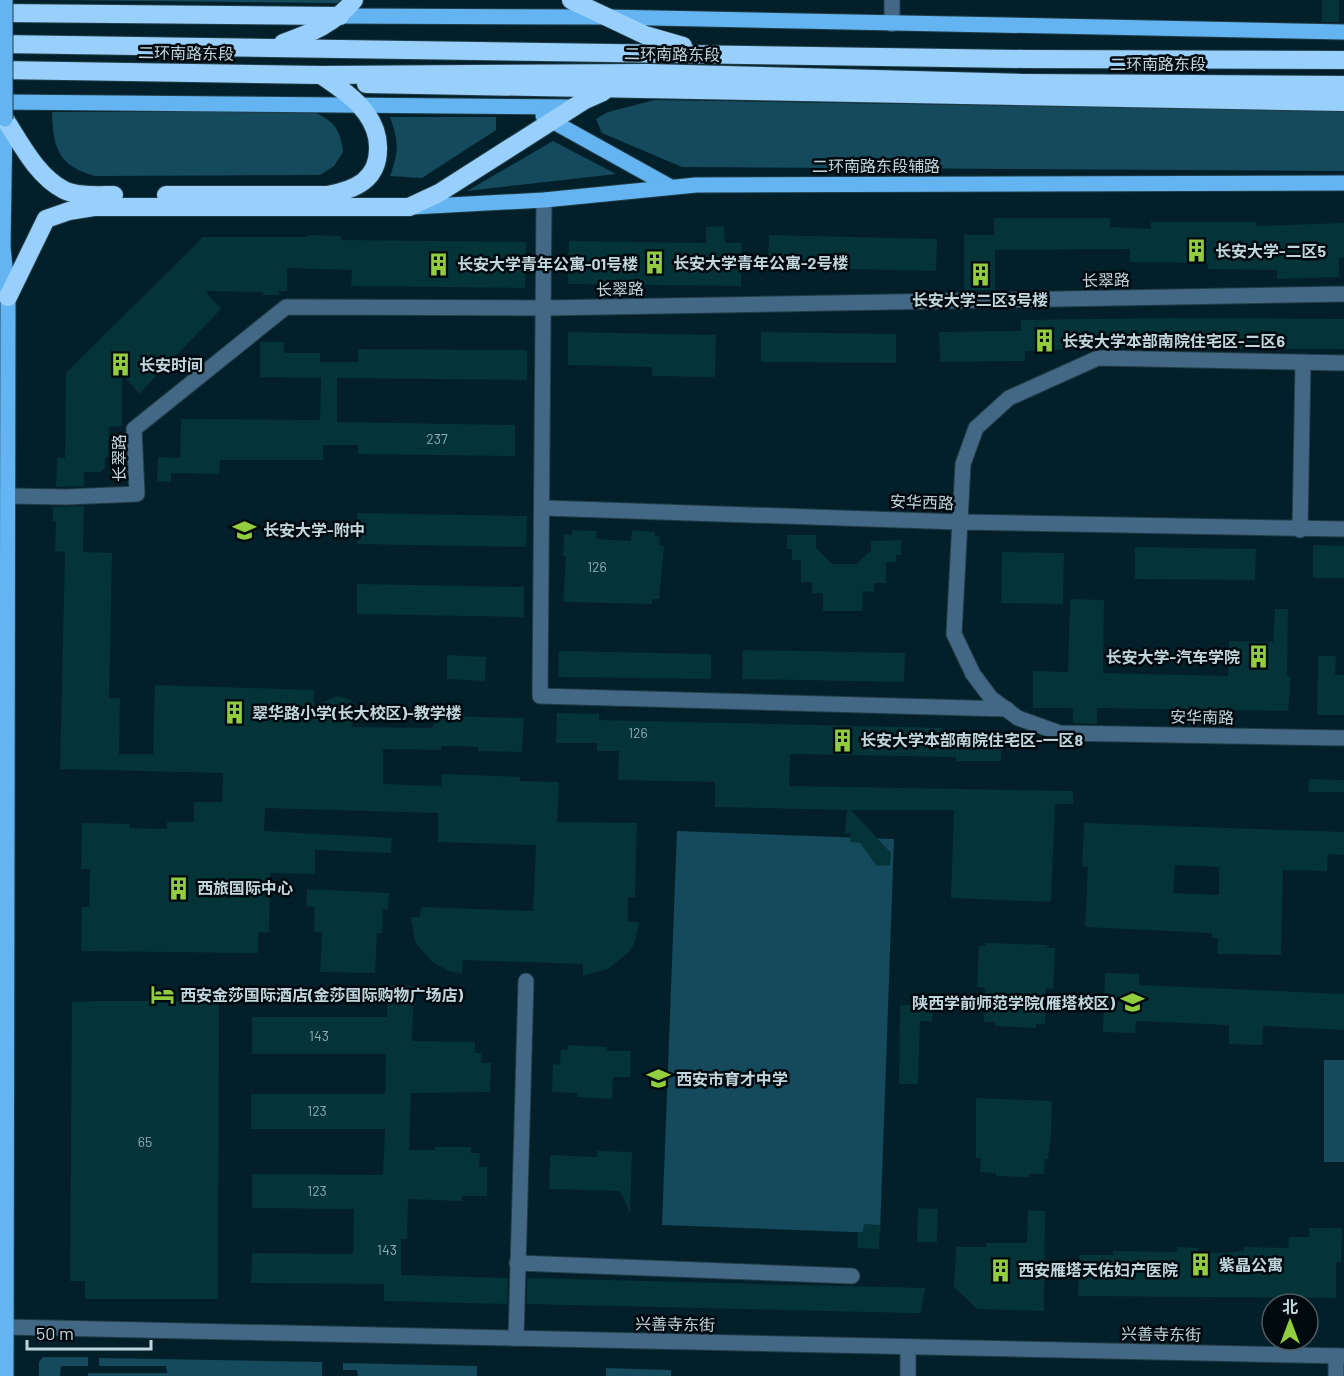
<svg xmlns="http://www.w3.org/2000/svg" width="1344" height="1376" font-family="Barlow,'Noto Sans SC',sans-serif">
<style>
.green{fill:#144a5c}
.building{fill:#043338;fill-rule:evenodd}
.lines{fill:none;stroke-linecap:round;stroke-linejoin:round}
.minor-casing{stroke:#213d47;stroke-width:17}
.major-casing{stroke:#213d47;stroke-width:17}
.highway-casing{stroke:#213d47;stroke-width:20}
.minor{stroke:#436885;stroke-width:15}
.major{stroke:#63b4f1;stroke-width:15}
.highway{stroke:#98cffb;stroke-width:18}
.major-bridge-casing{stroke:#213d47;stroke-width:17;stroke-linecap:butt}
.major-bridge{stroke:#63b4f1;stroke-width:15}
.labels{text-anchor:middle;stroke-width:5;stroke-linejoin:round;paint-order:stroke}
.number-label{font-size:14px;fill:#92acb4}
.street-label{font-size:16px;fill:#c1d5dd;stroke:#00090e}
.poi-label{font-size:16px;font-weight:bold;fill:#c1d5dd;stroke:#00090e;text-anchor:start}
</style>
<rect width="100%" height="100%" fill="#03202a"/>
<g class="green">
<path d="M50,0h292l-5,3z"/>
<path d="M655,100l689,11v60l-662,-4 -80,-34 -6,-14 12,-7z"/>
<path d="M52,112h262c21,10 26,17 29,40l-9,14 -14,9 -225,1c-37,-10 -42,-28 -43,-64z"/>
<path d="M390,117h106v13l-74,48 -32,-2c9,-24 9,-34 0,-59z"/>
<path d="M553,141l63,33 -149,17z"/>
<path d="M677,831l217,8 -14,394 -218,-8z"/>
<rect x="1324" y="1060" width="20" height="102"/>
<path d="M43,1357h45v9h-27l-1,10h-21v-14z"/>
<path d="M99,1358l223,4v14h-234v-3h79l-1,-7h-67z"/>
<path d="M343,1363l134,3v10h-119l-1,-6h-14z"/>
<path d="M606,1368l65,2v6h-65z"/>
</g>
<g class="building">
<rect x="1322" y="0" width="17" height="22"/>
<path d="M994,218h116v9l41,2v-7h105v4l88,-3v34l-5,1v19l-62,2v-9l-69,-1v-6l-78,-1v-13l-135,1v40l-31,1v-56h30z"/>
<path d="M724,226l1,17h17l-1,43 -173,-2 1,-43 137,2v-16z"/>
<path d="M307,235l34,1v4l185,2 -1,46 -174,-2 1,-16 -65,-2v23h-8v4h-16v-3l-58,-1 16,18 -82,85 -17,-21v53l-13,1 -1,30h-3v11l-5,4h-16v14l-31,1 3,-1 1,-28h8l1,-85 137,-136h104z"/>
<path d="M769,235l168,4 -1,32 -168,-4z"/>
<path d="M1169,318l175,1v30l-246,-1 -73,3v10l-85,1 -1,-30 82,-1v-11z"/>
<path d="M568,332l148,3 -1,42 -63,-1v-9l-84,-2z"/>
<path d="M761,332l135,2v29l-135,-1z"/>
<path d="M260,342h24v11h36v9h38v-13l169,1v30l-190,-2v44l178,3v31l-157,-2v-9h-35v15h-103l-1,14 -48,-1v9l-14,-1 1,-24 22,1 1,-39 139,1 1,-42 -61,-1z"/>
<path d="M84,506l-1,46 29,1 -3,145h11l-1,56h34l2,-69 159,5v16l23,-10 14,4 5,12 -5,15 81,1 3,-6 11,-6 78,2 -2,34 -44,-1v-4l-20,-1h-17v4l-58,-1v35l58,2 1,-12 78,3v4l39,1 -2,40 80,1 -2,74h-7v25h11l-4,20 -6,10 -21,17 -25,7v-12l-120,-4 -1,14 -13,-3 -18,-10 -16,-19 -4,-25h9l1,-10 112,4 3,-66 -98,-3v-29l-173,-5 -1,23 128,7 -1,15 -76,-3v24l-45,-1 -1,60 -11,-1v21l-177,-2 1,-44h7l1,-38h-9l1,-46 48,1 -1,4 38,1v-7h27v-20h28l1,-29 -163,-4 5,-217 -10,-1 1,-30h-3v-14z"/>
<path d="M357,513l170,3 -1,31 -169,-3z"/>
<path d="M572,530l25,1 -1,8 35,2 1,-11 23,2v4l5,1 -1,8 5,1 -5,53h-7v5l-89,-2 3,-46h-3l1,-22 8,1z"/>
<path d="M787,535h29v13l16,16h25l14,-14v-9l30,-1v15h-5v7h-10v21h-12v9l-11,-1 -1,20h-39v-18h-11v-11h-11v-22h-9v-11h-5z"/>
<path d="M1313,545l31,1v32h-31z"/>
<path d="M1135,547l121,2 -1,31 -120,-1z"/>
<path d="M1002,552l62,1 -1,51 -62,-1z"/>
<path d="M357,584l167,3v30l-167,-3z"/>
<path d="M1070,599l34,1 -1,73 125,3 1,-35 44,1 2,-33h13l-1,68h3v16l-2,18 -191,-3v16l-24,-1v-15h-40v-37l35,1z"/>
<path d="M743,650l162,3 -1,29 -162,-3z"/>
<path d="M559,651l152,3v25l-153,-2z"/>
<path d="M447,655l39,2 -1,24 -38,-2z"/>
<path d="M1318,656h18l-1,19h9v40h-27z"/>
<path d="M557,713l42,1v6l344,8v3h43v10l16,1 -1,19h-45v-4l-166,-3 -1,32 284,5v13h-18l-4,98 -100,-4 3,-88h-103l40,43 -1,12 -13,1 -17,-23 -10,-1 1,-9 -6,1 2,-24 -132,-3v-25l-97,-2 1,-29h-22v-8h-41z"/>
<path d="M1309,779l35,1v12h-36z"/>
<path d="M1084,823l260,9v23l-16,-1 -1,17 -44,-1 -2,85 -64,-1 1,-16h-6v-5l-127,-6 3,-60h-6zM1175,865l44,2v28l-46,-2z"/>
<path d="M307,889l82,4 -1,16h-5l-1,24h-5l-2,40 -55,-1 2,-39 -8,-1 1,-25 -9,-1z"/>
<path d="M986,943l61,2v3h8l-2,41 -7,-1 -1,36h-9v4l-41,-2v-4h-11l1,-35h-8l2,-41h7z"/>
<path d="M1105,973l34,1v11l205,9v36l-81,-4 -1,19 -33,-1v-19l-93,-4 -1,12 -32,-1z"/>
<path d="M388,985l26,1 -2,55 63,1v11h7l-1,10h10l-1,29 -79,1 -2,57h26v-3h36v6h9l-1,14h8v29h-25v5l-54,-2 -1,40h-6v36l107,3 -1,26 -123,-3v-17l-133,-1 1,-30 101,1 1,-45 -102,-1v-34l131,1 2,-46h-134v-35h134l1,-40h-134v-37h135z"/>
<path d="M97,1001h122l-1,298h-133v-18h-15l2,-279z"/>
<path d="M900,1005h33l-1,16h-12l-2,63h-19z"/>
<path d="M568,1045l39,2v4h24l-1,26h-17l-1,22 -35,-2v-4l-25,-1 1,-28 7,1 1,-15h7z"/>
<path d="M976,1098l76,3 -1,34 -3,24h-3l-1,15h-15v3l-33,-1v-3l-16,-1 1,-14h-5z"/>
<path d="M597,1151l35,1 -2,60 -10,-21 -71,-2 1,-34 47,2z"/>
<path d="M918,1208l20,1 -1,33h-20z"/>
<path d="M1028,1210l17,1 -1,100 -67,-2 -23,-22 2,-40h30v-4h41z"/>
<path d="M864,1224l16,1 -1,24 -22,-1 1,-16 5,1z"/>
<path d="M1309,1228h33l-1,34h-5v36l-258,-2 1,-41h34v-4l64,1v-5l21,1v4l27,1 19,-2v-4l44,1 1,-11h20z"/>
<path d="M527,1278l398,10 -4,25h-8l-386,-9z"/>
</g>
<g class="lines">
<defs>
<g id="minor">
<path d="M892,0v24"/>
<path d="M544,200l-4,496 467,13"/>
<path d="M1344,363l-246,-5 -89,40 -33,30 -13,36 -9,170 19,40 18,24 27,20 42,15 284,5"/>
<path d="M8,496l58,1 71,-3 -3,-65 152,-122 258,1 800,-14"/>
<path d="M544,508l415,14 385,7"/>
<path d="M1300,530l3,-168"/>
<path d="M517,1263l335,13"/>
<path d="M6,1327l1338,29"/>
<path d="M516,1338l10,-357"/>
<path d="M1336,1356v20"/>
<path d="M908,1376v-29"/>
</g>
<g id="major">
<path d="M340,16l266,1 738,15"/>
<path d="M0,102l574,5"/>
<path d="M543,116l126,70"/>
<path d="M5,119l-2,128 5,50 -2,1079"/>
<path d="M412,207l132,-7 152,-15 648,-2"/>
</g>
<g id="highway">
<path d="M571,0l74,35 38,11"/>
<path d="M0,13l340,3"/>
<path d="M283,43c26,-9 53,-20 71,-43"/>
<path d="M0,44l1026,15 318,1"/>
<path d="M0,70l321,5 326,-2 377,10 320,2"/>
<path d="M366,84l978,18"/>
<path d="M5,119c16,25 32,57 59,71 13,7 36,5 50,5"/>
<path d="M166,195h161c28,-5 52,-15 51,-48 0,-13 -4,-23 -12,-34 -12,-16 -29,-27 -45,-38"/>
<path d="M8,297l38,-78 23,-8 25,-4h315l30,-14 146,-93 18,-8"/>
</g>
</defs>
<use href="#minor" class="minor-casing"/>
<use href="#major" class="major-casing"/>
<use href="#highway" class="highway-casing"/>
<use href="#minor" class="minor"/>
<use href="#major" class="major"/>
<use href="#highway" class="highway"/>
<defs>
<path id="major-bridge" d="M5,119v-119"/>
</defs>
<use href="#major-bridge" class="major-bridge-casing"/>
<use href="#major-bridge" class="major-bridge"/>
</g>
<defs>
<symbol id="building-bare" viewBox="-9 -9 18 18"><path d="M-4-6H4V6H1V3H-1V6H-4ZM-2.5-4.3h1.7v1.8h-1.7ZM.8-4.3h1.7v1.8H.8ZM-2.5-1h1.7V.8h-1.7ZM.8-1h1.7V.8H.8Z" fill="#91cd3f" stroke="#00090e" stroke-width="2.5" paint-order="stroke"/></symbol>
<symbol id="school-bare" viewBox="-9 -9 18 18"><path d="M0-5L7-2L0 1L-7-2ZM-4 1L0 2.5L4 1V4Q0 6-4 4Z" fill="#91cd3f" stroke="#00090e" stroke-width="2.5" paint-order="stroke"/></symbol>
<symbol id="hotel-bare" viewBox="-9 -9 18 18"><path d="M-6-4.5h1.5V1H6V5H4.5V3h-9V5H-6ZM-4 0a1.8 1.8 0 1 1 3.6 0ZM.5 0V-2.5h3Q6-2.5 6 0Z" fill="#91cd3f" stroke="#00090e" stroke-width="2.5" paint-order="stroke"/></symbol>
<symbol id="university-bare" viewBox="-9 -9 18 18"><path d="M0-5L7-2L0 1L-7-2ZM-4 1L0 2.5L4 1V4Q0 6-4 4Z" fill="#91cd3f" stroke="#00090e" stroke-width="2.5" paint-order="stroke"/></symbol>
</defs>
<g fill-rule="evenodd">
<use href="#building-bare" x="1180" y="234" width="33" height="33"/>
<use href="#building-bare" x="638" y="246" width="33" height="33"/>
<use href="#building-bare" x="422" y="248" width="33" height="33"/>
<use href="#building-bare" x="964" y="258" width="33" height="33"/>
<use href="#building-bare" x="1028" y="324" width="33" height="33"/>
<use href="#building-bare" x="104" y="348" width="33" height="33"/>
<use href="#school-bare" x="228" y="514" width="33" height="33"/>
<use href="#building-bare" x="1242" y="640" width="33" height="33"/>
<use href="#building-bare" x="218" y="696" width="33" height="33"/>
<use href="#building-bare" x="826" y="724" width="33" height="33"/>
<use href="#building-bare" x="162" y="872" width="33" height="33"/>
<use href="#hotel-bare" x="146" y="978" width="33" height="33"/>
<use href="#university-bare" x="1116" y="986" width="33" height="33"/>
<use href="#school-bare" x="642" y="1062" width="33" height="33"/>
<use href="#building-bare" x="1184" y="1248" width="33" height="33"/>
<use href="#building-bare" x="984" y="1254" width="33" height="33"/>
</g>
<g class="labels">
<g class="number-label">
<text x="437" y="444">237</text>
<text x="597" y="572">126</text>
<text x="638" y="738">126</text>
<text x="319" y="1041">143</text>
<text x="317" y="1116">123</text>
<text x="145" y="1147">65</text>
<text x="317" y="1196">123</text>
<text x="387" y="1255">143</text>
</g>
<g class="street-label">
<text transform="translate(186 53) rotate(1)" y="6">二环南路东段</text>
<text transform="translate(672 54) rotate(1)" y="6">二环南路东段</text>
<text x="1158" y="70">二环南路东段</text>
<text x="876" y="172">二环南路东段辅路</text>
<text transform="translate(1106 280) rotate(-1)" y="6">长翠路</text>
<text transform="translate(620 289) rotate(-1)" y="6">长翠路</text>
<text transform="translate(119 458) rotate(-90)" y="6">长翠路</text>
<text transform="translate(922 502) rotate(2)" y="6">安华西路</text>
<text transform="translate(1202 717) rotate(1)" y="6">安华南路</text>
<text transform="translate(675 1324) rotate(1)" y="6">兴善寺东街</text>
<text transform="translate(1161 1334) rotate(1)" y="6">兴善寺东街</text>
</g>
<g class="poi-label">
<text x="1215" y="257">长安大学-二区5</text>
<text x="673" y="269">长安大学青年公寓-2号楼</text>
<text x="457" y="270">长安大学青年公寓-01号楼</text>
<text x="980" y="306" text-anchor="middle">长安大学二区3号楼</text>
<text x="1062" y="347">长安大学本部南院住宅区-二区6</text>
<text x="139" y="371">长安时间</text>
<text x="263" y="536">长安大学-附中</text>
<text x="1240" y="663" text-anchor="end">长安大学-汽车学院</text>
<text x="252" y="719">翠华路小学(长大校区)-教学楼</text>
<text x="860" y="746">长安大学本部南院住宅区-一区8</text>
<text x="197" y="894">西旅国际中心</text>
<text x="180" y="1001">西安金莎国际酒店(金莎国际购物广场店)</text>
<text x="1115" y="1009" text-anchor="end">陕西学前师范学院(雁塔校区)</text>
<text x="676" y="1085">西安市育才中学</text>
<text x="1219" y="1271">紫晶公寓</text>
<text x="1018" y="1276">西安雁塔天佑妇产医院</text>
</g>
</g>
<g transform="translate(1290 1322)"><circle r="28" fill="#00090e" stroke="#4d5b61" stroke-width="1.5"/>
<path d="M0-4.5L10 22L0 15L-10 22Z" fill="#91cd3f"/>
<text y="-9" font-size="16" font-weight="bold" text-anchor="middle" fill="#c1d5dd">北</text>
</g>
<path d="M27 1340v9h124v-9" fill="none" stroke="#c1d5dd" stroke-width="3"/>
<text x="36" y="1340" font-size="18" fill="#c1d5dd" stroke="#00090e" stroke-width="4.5" paint-order="stroke">50 m</text>
</svg>
